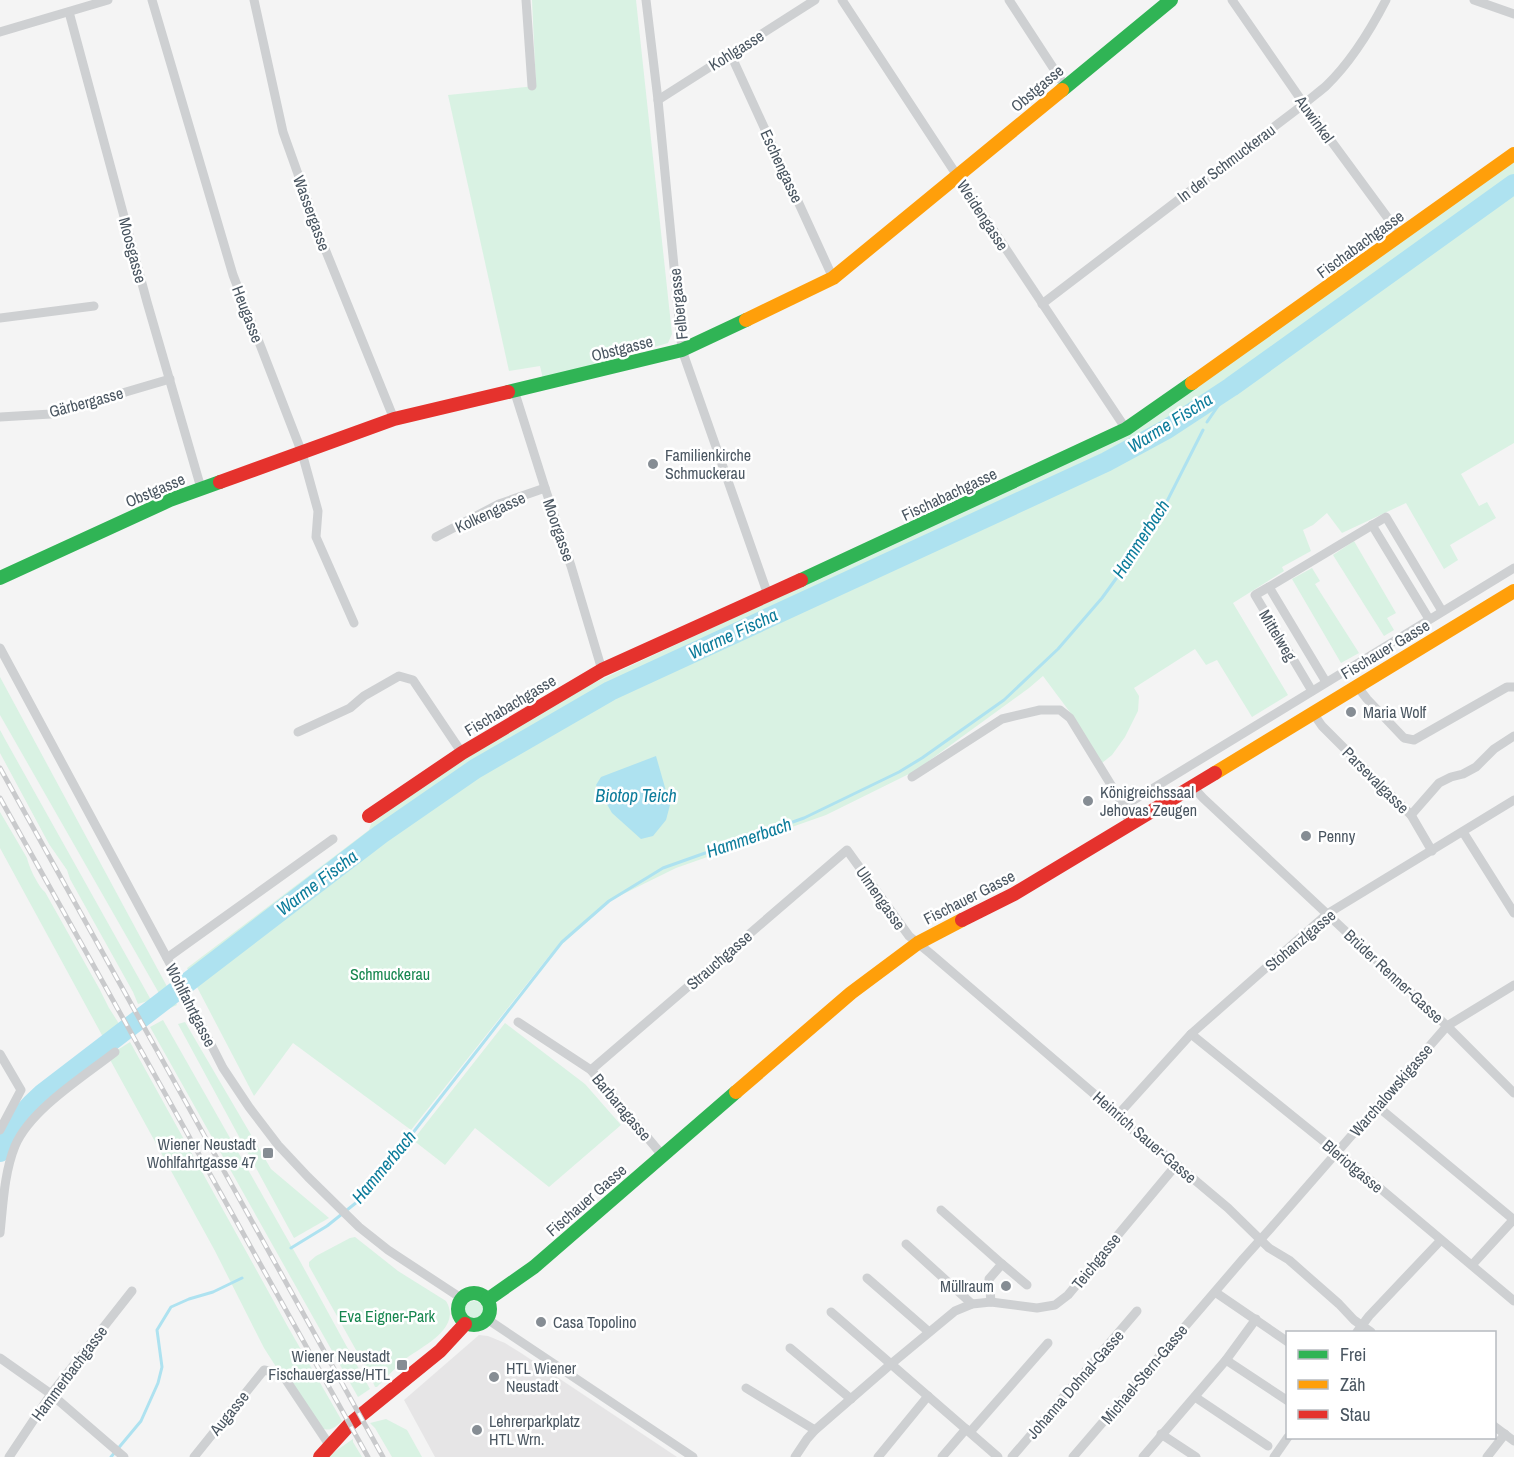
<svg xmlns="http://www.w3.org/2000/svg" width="1514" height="1457" font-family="'Archivo Narrow',sans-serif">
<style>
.education{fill:#e6e5e6}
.green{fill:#d9f2e3}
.water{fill:#aee2f0}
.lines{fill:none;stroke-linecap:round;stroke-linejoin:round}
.stream{stroke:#aee2f0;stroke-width:3}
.river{stroke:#aee2f0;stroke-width:20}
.street{stroke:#ced0d2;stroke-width:9}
.fast{stroke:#30b455;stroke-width:14}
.slow{stroke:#ff9f0a;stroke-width:14}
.jam{stroke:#e5322d;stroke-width:14}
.rail-casing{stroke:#c9cacc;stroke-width:5}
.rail{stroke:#fff;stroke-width:3;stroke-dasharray:9;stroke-linecap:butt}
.poi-dot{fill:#868d94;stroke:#fff;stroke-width:2}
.labels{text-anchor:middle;stroke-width:5;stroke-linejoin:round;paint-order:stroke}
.street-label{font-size:16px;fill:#4a5661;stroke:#fff}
.poi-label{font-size:16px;fill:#4a5661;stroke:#fff;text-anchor:start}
.park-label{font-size:16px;fill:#17864f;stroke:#fff}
.water-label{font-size:18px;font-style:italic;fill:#0c7c9b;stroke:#fff}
</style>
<rect width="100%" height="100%" fill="#f4f4f4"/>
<path class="education" d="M479,1335l9,1 17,7 16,10 156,104h-242l-31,-57z"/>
<g class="green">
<path d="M532,0h104l36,334 -4,9 -125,36 -3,-13 -31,5 -61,-276 88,-9z"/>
<path d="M1514,160v283l-53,31 18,32 8,-4 9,16 -46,27 8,15 -14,9 -38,-66 -64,30 -15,-20 -14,12 -10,5 8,21 -29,16 2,4 -51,32 55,92 -36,22 -35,-57 -11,5 -11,-16 -61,39 5,8 -1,15 -13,26 -13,18 -10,8 -27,-44 -32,-43 -14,12 -114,83 -89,44 -150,53 -65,32 -62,56 -138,174 -118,-87 -39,53 -67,-128 182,-138 2,-6c68,-51 140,-95 214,-137l537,-250z"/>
<path d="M1354,541l42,72 -9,5 7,12 -10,6 -51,-81z"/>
<path d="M1312,568l8,13 -5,3 44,69 -18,10 -49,-84z"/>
<path d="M0,677l177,328 -9,4 -168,-294z"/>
<path d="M0,730l6,11 145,259 -13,4 -5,-12 -63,-113 -3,-9 -18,-26 -49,-91z"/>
<path d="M0,812l27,46c2,9 11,28 18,34l55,98 9,18 14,22 -20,7 -103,-189z"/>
<path d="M163,1020l138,243 69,126 -12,8 -208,-370z"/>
<path d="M185,1022l86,147 58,49 -35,20 -116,-214z"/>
<path d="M505,1023l80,61 36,41 -72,62 -74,-59 -30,37 -32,-25z"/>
<path d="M130,1042l158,285 54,94c-12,11 -13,10 -28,5l-50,-78 -49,-97 -107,-195z"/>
<path d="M355,1237l43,34 48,30c17,28 -26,46 -42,59 -10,9 -18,18 -27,27h-2l-5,-12 -61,-109v-4l7,-6 34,-18z"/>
<circle cx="474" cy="1311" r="10"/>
<path d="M386,1419l21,11 15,27h-30l-17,-29 -5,-5z"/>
<path d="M353,1439v3l9,15h-35z"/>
</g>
<path class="water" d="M656,756l14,49 -4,15 -13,16 -12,3 -29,-26 -16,-28 5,-8z"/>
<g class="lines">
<g class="stream">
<path d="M1207,422l24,-35"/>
<path d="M291,1248l36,-22 35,-28 200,-256 47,-41 54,-33 141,-50 95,-46 23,-14 82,-58 54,-51 44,-51 53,-73 48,-95"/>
<path d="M111,1457l30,-36 17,-38 4,-16 -5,-37 14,-23 18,-8 24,-7 29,-14"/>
</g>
<path class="river" d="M0,1152c8,-24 24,-42 42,-58l339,-260 94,-65 135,-78 496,-229 61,-33 64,-42 283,-203"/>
<g class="street">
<path d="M152,0l81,275 69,178 16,58 -2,26 38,86"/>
<path d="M254,0l29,132 40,112 71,175"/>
<path d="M526,0l6,86"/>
<path d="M646,0l12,100 24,250 86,245"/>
<path d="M842,0l116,177 168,252"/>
<path d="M1009,0l56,86"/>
<path d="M1232,0l72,104 97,132"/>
<path d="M1474,0l40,14"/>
<path d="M69,12l78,290 54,186"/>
<path d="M0,32l108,-32"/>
<path d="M730,53l103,225"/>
<path d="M658,100l157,-100"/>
<path d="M1042,304l262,-200c7,-6 15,-12 22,-18 25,-24 44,-55 60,-86"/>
<path d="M0,318l94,-12"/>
<path d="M514,390l31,98 26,78 31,104"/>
<path d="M0,417l51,-3 119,-35"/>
<path d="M1372,525l57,94"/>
<path d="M436,537l63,-33 46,-16"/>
<path d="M1269,587l117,-70 56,94"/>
<path d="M0,648l167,310 56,110 26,39 29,38 30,32 51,50 29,23 73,48"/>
<path d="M1357,686l10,13 37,39 10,2 93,-53h7"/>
<path d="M1312,691l-57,-96 14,-8 57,95"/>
<path d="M1313,713l9,13 89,89 21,36"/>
<path d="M298,732l52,-24 14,-12 35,-20 14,4 49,73"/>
<path d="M912,777l90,-58 38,-9h20l10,8 54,88 6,19"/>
<path d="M1193,787l10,11 244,228 67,67"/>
<path d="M1124,806l390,-238"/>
<path d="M1411,815l28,-32 12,-6 12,-3 13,-7 18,-18 20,-13"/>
<path d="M1463,832l51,81"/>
<path d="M167,958l166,-119"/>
<path d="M518,1022l73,48 71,85"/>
<path d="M1191,1034l146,118 177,149"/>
<path d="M0,1054l21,36 -21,40"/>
<path d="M591,1070l256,-220 62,86 22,18 162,139 13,15 10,9 11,9 19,13 82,69 41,40 20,12 50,44 15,16 17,12"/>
<path d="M1377,1106l136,113"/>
<path d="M1116,1117l75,-83 136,-120 187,-114"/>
<path d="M941,1210l61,54"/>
<path d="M0,1233c3,-28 4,-60 15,-87 15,-36 68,-69 100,-94"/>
<path d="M906,1244l66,60"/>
<path d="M1472,1265l42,-46"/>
<path d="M867,1278l62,54"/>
<path d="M1215,1292l73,50"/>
<path d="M991,1302l-2,-23 13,-15 25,21"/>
<path d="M831,1312l167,145"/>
<path d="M487,1319l206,138"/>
<path d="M1357,1332l12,-16 72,-76"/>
<path d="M790,1348l61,51"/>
<path d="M0,1358l51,36 73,63"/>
<path d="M1226,1360l62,41"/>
<path d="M746,1388l69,42"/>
<path d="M1195,1397l73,49"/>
<path d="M1494,1426l20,15"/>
<path d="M970,1432l78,-89"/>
<path d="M1161,1434l35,23"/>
<path d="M9,1457l42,-63 81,-103"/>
<path d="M194,1457l70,-87 18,4 48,72"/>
<path d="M795,1457l12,-18 8,-9 76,-66 64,-53 17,-7 19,-2 46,6 18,-3 13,-10 109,-131"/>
<path d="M878,1457l50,-61"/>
<path d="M942,1457l24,-28"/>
<path d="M1012,1457l125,-146"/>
<path d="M1073,1457l170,-198 27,-30 177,-203 67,-41"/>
<path d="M1143,1457l83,-97 30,-41"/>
<path d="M1274,1457l14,-20"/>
<path d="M1487,1457l18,-23"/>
</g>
<g class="fast">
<path d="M1062,90l109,-90"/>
<path d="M508,392l174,-42 64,-30"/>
<path d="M0,578l170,-78 50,-18"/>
<path d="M801,580l325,-151 66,-46"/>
<circle cx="474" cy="1309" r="16"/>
<path d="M487,1300l47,-33 202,-175"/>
</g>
<g class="slow">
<path d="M746,320l87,-42 229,-188"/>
<path d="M1192,383l322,-229"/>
<path d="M1215,773l299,-182"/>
<path d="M736,1092l115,-99 67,-50 44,-23"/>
</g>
<g class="jam">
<path d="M220,482l174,-63 114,-27"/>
<path d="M369,816l93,-63 140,-83 199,-90"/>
<path d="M962,920l52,-26 201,-121"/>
<path d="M320,1457l30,-33 90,-73 25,-27"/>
</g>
<defs>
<g id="rail">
<path d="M0,768l383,689"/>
<path d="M0,798l368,659"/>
</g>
</defs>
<use href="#rail" class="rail-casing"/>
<use href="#rail" class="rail"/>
</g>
<g class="poi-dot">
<circle cx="653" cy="464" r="6"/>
<circle cx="1351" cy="712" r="6"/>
<circle cx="1088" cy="801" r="6"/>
<circle cx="1306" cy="836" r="6"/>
<rect x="262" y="1147" width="12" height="12" rx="3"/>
<circle cx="1006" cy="1286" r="6"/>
<circle cx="541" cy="1322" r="6"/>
<rect x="396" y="1359" width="12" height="12" rx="3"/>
<circle cx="494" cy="1377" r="6"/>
<circle cx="477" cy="1430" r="6"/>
</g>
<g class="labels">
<g class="street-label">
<text transform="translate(736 50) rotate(-32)" y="6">Kohlgasse</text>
<text transform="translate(1037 88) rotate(-40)" y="6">Obstgasse</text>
<text transform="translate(1315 119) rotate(54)" y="6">Auwinkel</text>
<text transform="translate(1226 163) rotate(-37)" y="6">In der Schmuckerau</text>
<text transform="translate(782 166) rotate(65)" y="6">Eschengasse</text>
<text transform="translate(312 213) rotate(70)" y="6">Wassergasse</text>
<text transform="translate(983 215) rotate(57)" y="6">Weidengasse</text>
<text transform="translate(1360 244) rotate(-36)" y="6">Fischabachgasse</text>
<text transform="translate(133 250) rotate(75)" y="6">Moosgasse</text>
<text transform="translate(678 304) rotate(-96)" y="6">Felbergasse</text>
<text transform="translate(248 314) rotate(69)" y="6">Heugasse</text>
<text transform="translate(622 348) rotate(-14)" y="6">Obstgasse</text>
<text transform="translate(86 402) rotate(-15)" y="6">Gärbergasse</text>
<text transform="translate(155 490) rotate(-23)" y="6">Obstgasse</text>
<text transform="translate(949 494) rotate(-25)" y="6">Fischabachgasse</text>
<text transform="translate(490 512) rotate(-25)" y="6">Kolkengasse</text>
<text transform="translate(559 530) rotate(71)" y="6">Moorgasse</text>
<text transform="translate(1278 635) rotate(59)" y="6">Mittelweg</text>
<text transform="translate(1385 649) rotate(-31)" y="6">Fischauer Gasse</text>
<text transform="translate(510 705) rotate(-31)" y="6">Fischabachgasse</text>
<text transform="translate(1376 780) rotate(45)" y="6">Parsevalgasse</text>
<text transform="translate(969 897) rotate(-27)" y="6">Fischauer Gasse</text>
<text transform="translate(881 898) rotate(55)" y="6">Ulmengasse</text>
<text transform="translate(1300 940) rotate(-40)" y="6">Stohanzlgasse</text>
<text transform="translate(719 960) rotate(-41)" y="6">Strauchgasse</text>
<text transform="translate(1394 976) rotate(43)" y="6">Brüder Renner-Gasse</text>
<text transform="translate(191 1005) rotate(63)" y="6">Wohlfahrtgasse</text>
<text transform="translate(1391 1090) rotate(-49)" y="6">Warchalowskigasse</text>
<text transform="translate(622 1107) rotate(50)" y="6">Barbaragasse</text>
<text transform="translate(1145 1137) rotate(41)" y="6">Heinrich Sauer-Gasse</text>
<text transform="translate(1353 1166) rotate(40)" y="6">Bleriotgasse</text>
<text transform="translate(586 1200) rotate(-41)" y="6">Fischauer Gasse</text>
<text transform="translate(1096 1261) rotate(-51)" y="6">Teichgasse</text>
<text transform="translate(69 1373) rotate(-53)" y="6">Hammerbachgasse</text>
<text transform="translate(1144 1374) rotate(-50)" y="6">Michael-Stern-Gasse</text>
<text transform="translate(1075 1384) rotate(-49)" y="6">Johanna Dohnal-Gasse</text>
<text transform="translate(229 1413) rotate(-51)" y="6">Augasse</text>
</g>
<g class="poi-label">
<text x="665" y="461">Familienkirche<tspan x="665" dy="18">Schmuckerau</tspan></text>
<text x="1363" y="718">Maria Wolf</text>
<text x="1100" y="798">Königreichssaal<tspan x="1100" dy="18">Jehovas Zeugen</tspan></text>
<text x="1318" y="842">Penny</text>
<text x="256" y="1150" text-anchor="end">Wiener Neustadt<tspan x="256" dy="18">Wohlfahrtgasse 47</tspan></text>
<text x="994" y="1292" text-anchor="end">Müllraum</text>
<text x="553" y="1328">Casa Topolino</text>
<text x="390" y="1362" text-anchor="end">Wiener Neustadt<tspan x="390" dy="18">Fischauergasse/HTL</tspan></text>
<text x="506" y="1374">HTL Wiener<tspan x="506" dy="18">Neustadt</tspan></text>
<text x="489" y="1427">Lehrerparkplatz<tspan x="489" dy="18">HTL Wrn.</tspan></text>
</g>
<g class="park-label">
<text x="390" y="980">Schmuckerau</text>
<text x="387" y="1322">Eva Eigner-Park</text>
</g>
<g class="water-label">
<text transform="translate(1170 423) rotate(-32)" y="6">Warme Fischa</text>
<text transform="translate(1141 539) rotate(-57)" y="6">Hammerbach</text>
<text transform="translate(733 634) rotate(-25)" y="6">Warme Fischa</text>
<text x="636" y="802">Biotop Teich</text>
<text transform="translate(749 838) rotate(-19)" y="6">Hammerbach</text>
<text transform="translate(317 883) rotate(-37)" y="6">Warme Fischa</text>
<text transform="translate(384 1167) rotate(-50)" y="6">Hammerbach</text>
</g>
</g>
<rect x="1286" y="1331" width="210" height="108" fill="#ffffff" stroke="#b7bbc0" stroke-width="1.5"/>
<rect x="1298" y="1350" width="30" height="9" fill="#30b455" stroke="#b7bbc0" stroke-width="1.5"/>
<text x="1340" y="1361" font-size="18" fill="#4a5661">Frei</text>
<rect x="1298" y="1380" width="30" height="9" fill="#ff9f0a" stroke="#b7bbc0" stroke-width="1.5"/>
<text x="1340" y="1391" font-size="18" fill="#4a5661">Zäh</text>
<rect x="1298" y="1410" width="30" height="9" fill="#e5322d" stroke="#b7bbc0" stroke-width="1.5"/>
<text x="1340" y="1421" font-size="18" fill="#4a5661">Stau</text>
</svg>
